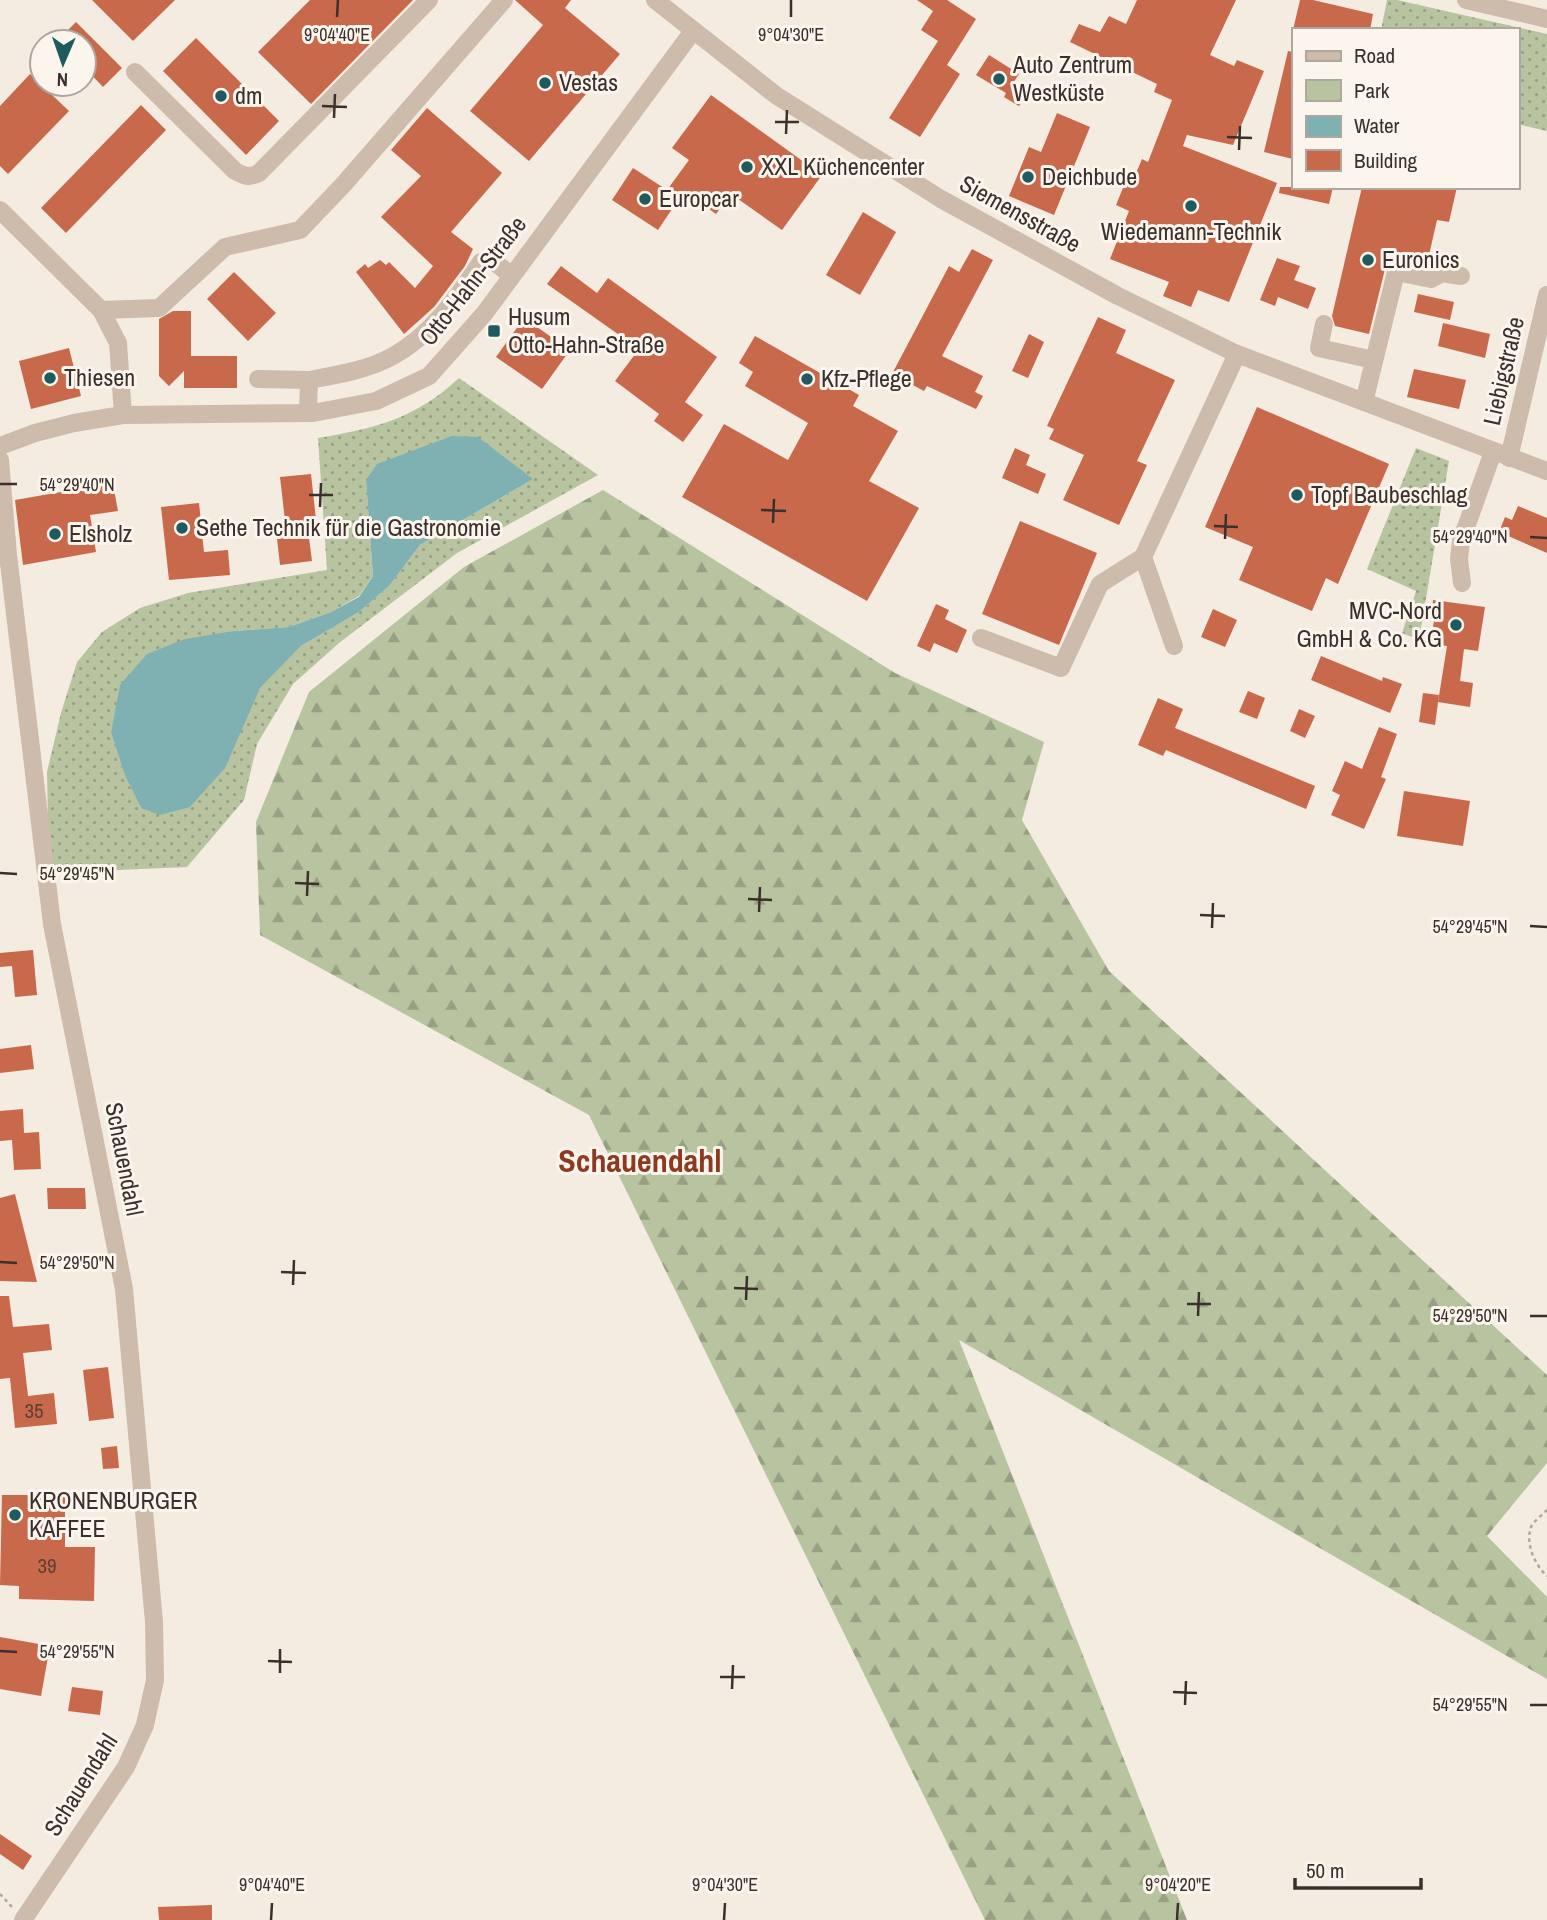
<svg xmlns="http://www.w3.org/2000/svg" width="1547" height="1920" font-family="'Archivo Narrow',sans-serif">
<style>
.green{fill:url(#green-dots);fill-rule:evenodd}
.forest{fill:url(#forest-firs)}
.water{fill:#7fb0b2}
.building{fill:#c8694b}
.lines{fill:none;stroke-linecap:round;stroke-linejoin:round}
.path{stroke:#b9a596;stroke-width:2.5;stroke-dasharray:3.5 3.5;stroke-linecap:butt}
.minor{stroke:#cdbbac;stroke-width:18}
.ticks{fill:none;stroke:#3b302b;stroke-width:2.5}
.poi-dot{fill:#1f5a5e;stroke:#fbf5ee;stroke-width:2.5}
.labels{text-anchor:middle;stroke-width:6;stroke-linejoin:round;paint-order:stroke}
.number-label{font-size:21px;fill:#5e3e33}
.poi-label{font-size:24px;fill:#3b302b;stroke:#fbf5ee;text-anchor:start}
.street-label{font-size:24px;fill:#3b302b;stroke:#fbf5ee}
.district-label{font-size:32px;font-weight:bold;fill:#8c3b22;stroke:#fbf5ee}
.ticks-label{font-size:18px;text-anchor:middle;fill:#3b302b;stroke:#fbf5ee;stroke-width:6;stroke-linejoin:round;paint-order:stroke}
</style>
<defs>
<pattern id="green-dots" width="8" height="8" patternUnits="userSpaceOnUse" patternTransform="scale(1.75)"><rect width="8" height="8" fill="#b8c4a0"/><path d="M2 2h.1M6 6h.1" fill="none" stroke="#97a083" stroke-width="1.8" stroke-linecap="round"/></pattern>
<pattern id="forest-firs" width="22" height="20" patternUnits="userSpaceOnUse" patternTransform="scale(1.75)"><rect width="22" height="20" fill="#b8c4a0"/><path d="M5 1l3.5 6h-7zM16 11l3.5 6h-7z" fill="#97a083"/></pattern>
</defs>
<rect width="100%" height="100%" fill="#f4ebe1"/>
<g class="green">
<path d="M1387,0h10l150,34v97l-30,-7v-94h-136z"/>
<path d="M459,378l139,97 -141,78 -118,90 -46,41 -36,60 -13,56 -57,67 -138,6 -2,-101 14,-59 16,-51 25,-30 38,-24 48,-15 139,-23 -9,-132c58,-10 97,-19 141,-60zM533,479l-113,66 -31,41 -30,26 -58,34 -160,162 -16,-32 -14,-43 123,-102 55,-4 42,-15 28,-16 14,-20 -7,-96z"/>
<path d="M1416,448l33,13 -30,179 -17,-7 14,-42 -49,-22z"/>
</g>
<path class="forest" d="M603,490l292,183 149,69 -22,78 87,151 438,404v88l-60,73 60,61v82l-588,-339 228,580h-202l-396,-805 -329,-180 -4,-113 53,-130 155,-125z"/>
<path class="water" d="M452,436l26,1 55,42 -113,66 -31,41 -30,26 -58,34 -41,42 -35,80 -35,39 -30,8 -19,-7 -16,-32 -14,-43 9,-48 27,-31 38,-15 49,-8 55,-4 42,-15 28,-15 14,-21 -7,-96 11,-16z"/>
<g class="building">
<path d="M92,0h83l-42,41z"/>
<path d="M310,0h103l-102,104 -53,-52z"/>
<path d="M515,0h56l-6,8 55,46 -91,107 -59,-50 73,-86z"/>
<path d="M917,0h30l29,19 -29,46 13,9 -40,63 -31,-19 49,-77 -17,-11 12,-19z"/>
<path d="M1137,0h99l-26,55 24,11 3,-6 27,11 -31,74 -46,-10 -4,11 94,37 -48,119 -31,-12 -7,17 -28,-11 6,-14 -59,-23 19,-48 -13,-6 9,-22 6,2 11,-26 6,3 24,-62 -18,-8 3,-8 -87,-42 9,-18 21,8 9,-16 17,8z"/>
<path d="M1300,0h13l60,14 -3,16h-77z"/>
<path d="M76,22l46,46 -19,19 -19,-20v-25h-28z"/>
<path d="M196,38l83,83 -33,34 -83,-84z"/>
<path d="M1288,51l5,1v107l-29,-7z"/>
<path d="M989,55l30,19 -6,9 15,9 -9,14 -15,-9 2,-4 -30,-18z"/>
<path d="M30,74l39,37 -61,63 -8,-8v-60z"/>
<path d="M711,95l111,80 -40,55 -51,-36 -15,20 -32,-23 -26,39 -46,-30 21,-32 34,22 22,-30 -17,-12z"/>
<path d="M141,105l25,25 -100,103 -25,-25z"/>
<path d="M427,108l75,65 -51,59 22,17 -8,17 -31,41 -30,27 -48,-62 9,-8 3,4 12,-8 6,5 3,-3 26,26 18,-22 -52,-49 40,-41 -30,-26z"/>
<path d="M1057,113l33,14 -36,88 -45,-19 20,-49 12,5z"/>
<path d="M1280,187h53l-4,17 -50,-11z"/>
<path d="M1362,187h95l-8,35 -12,-2 -10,44 -35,-8 -7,13 -16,65 -34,-8 -3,-10z"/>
<path d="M863,212l33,20 -36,63 -34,-20z"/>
<path d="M972,249l21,11 -51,96 41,20 -8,16 8,4 -7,13 -49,-23 -3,5 -32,-17 57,-108 10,6z"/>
<path d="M1277,258l23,8 -6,14 22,8 -8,21 -30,-12 -3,9 -15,-6z"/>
<path d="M561,266l36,27 11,-15 109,79 -32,45 18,13 -20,27 -29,-21 5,-7 -44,-33 24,-32 -92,-65z"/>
<path d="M234,272l42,41 -28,28 -41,-42z"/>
<path d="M1418,294l36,8 -4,18 -36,-8z"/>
<path d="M173,311h18v45h46v32h-53v-17l-15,15 -10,-10v-57z"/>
<path d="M1098,317l28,13 -10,23 59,27 -38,81 10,4 -28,60 -56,-25 21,-45 -35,-16 5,-10 -7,-3z"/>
<path d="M524,318l46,32 -28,39 -46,-32z"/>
<path d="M1443,323l47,11 -5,24 -47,-12z"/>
<path d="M1029,334l15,8 -16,36 -16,-7z"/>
<path d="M755,336l104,59 -6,11 45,25 -29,50 50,27 -52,93 -185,-104 42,-73 64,36 20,-37 -63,-37 8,-14 -14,-9z"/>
<path d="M69,348l12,48 -50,13 -12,-48z"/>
<path d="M1414,369l52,11 -7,29 -52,-12z"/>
<path d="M1257,407l132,57 -51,120 -12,-6 -14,33 -73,-31 14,-33 -48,-20z"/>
<path d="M1015,448l15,7 -4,10 20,9 -8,20 -36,-16z"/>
<path d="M311,474l6,55 -9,1 4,31 -32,4 -4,-35 10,-1 -6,-52z"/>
<path d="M112,479l6,32 -28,4 6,37 -73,13 -8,-65 69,-12v-5z"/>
<path d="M199,503l5,49 24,-2 2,25 -61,5 -8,-73z"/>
<path d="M1518,506l29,12v35l-48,-21 6,-15 7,3z"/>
<path d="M1020,521l77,32 -38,92 -77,-31z"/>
<path d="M1433,600l52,7 -7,44 -14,-2 -4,32 13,2 -3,24 -32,-5 9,-56 -16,-2 4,-32 -3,-1z"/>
<path d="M936,604l13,6 -4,9 22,11 -10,23 -23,-10 -4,9 -13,-6z"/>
<path d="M1213,609l24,11 -12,27 -24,-10z"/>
<path d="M1321,656l61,25 1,-4 19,7 -12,29 -79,-33z"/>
<path d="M1248,691l17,7 -8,21 -18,-7z"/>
<path d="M1423,693l16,2 -4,30 -16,-3z"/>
<path d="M1158,698l25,11 -8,19 140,58 -9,23 -140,-59 -3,6 -25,-11z"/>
<path d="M1299,709l16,7 -10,22 -15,-7z"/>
<path d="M1379,727l18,7 -16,43 5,2 -22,50 -33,-14 9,-20 -8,-4 13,-30 17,8z"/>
<path d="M1404,791l66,10 -7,45 -66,-10z"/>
<path d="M33,950l4,45 -22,2 -3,-31 -12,1v-14z"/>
<path d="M31,1045l3,24 -34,4v-24z"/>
<path d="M23,1109l1,24 15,-1 2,37 -27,1 -2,-30 -12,1v-30z"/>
<path d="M47,1188h38l1,21h-38z"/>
<path d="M15,1194l22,88 -37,-1v-83z"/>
<path d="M0,1296h9l4,31 36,-3 3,26 -29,3 5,43 26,-3 3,31 -42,4 -5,-50 -10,1z"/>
<path d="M108,1367l6,51 -25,3 -6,-51z"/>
<path d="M117,1446l2,22 -16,1 -2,-21z"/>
<path d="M2,1495h63v52h30l-1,54 -75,-2v-13l-19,-1z"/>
<path d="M0,1637l50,9 -9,50 -41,-7z"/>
<path d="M72,1687l31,4 -3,24 -32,-4z"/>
<path d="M0,1834l32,22 -9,14 -23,-16z"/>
<path d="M212,1905v15h-53l-1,-13z"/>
</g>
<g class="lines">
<g class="path">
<path d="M1547,1510c-5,5 -13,11 -16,17 -6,17 4,38 16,49"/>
<path d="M0,1894l12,13"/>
</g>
<g class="minor">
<path d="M655,0l122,96 164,103 177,97 119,58 310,117"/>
<path d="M1466,0l81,19"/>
<path d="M135,72l100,99c9,5 14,7 24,2l170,-173"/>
<path d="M0,210l101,100 17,33 5,72"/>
<path d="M101,310l58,-2 66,-61 75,-17 43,-45 161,-185"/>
<path d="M1324,324l-5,24 55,12"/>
<path d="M258,379l51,1"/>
<path d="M1364,402l32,-130 35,7 11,-6 19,3"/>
<path d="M308,413l1,-33c28,-5 59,-10 84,-24 38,-21 64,-58 88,-94 14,-3 20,5 30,14"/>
<path d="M0,446l35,-13 39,-10 49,-8 190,-2 63,-12 53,-25 55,-62 209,-283"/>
<path d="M1509,458l38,-163"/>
<path d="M0,460l8,95 44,369 72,365 30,333 1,58 -10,45 -19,42 -103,153"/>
<path d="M1462,583l-3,-24 2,-18 32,-89"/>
<path d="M981,638l80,30 39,-84 43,-27"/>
<path d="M1174,646l-31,-89 94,-203"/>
</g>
</g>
<path class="ticks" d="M337,17l1,-17M791,17v-17M322,106l25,1M334,118l1,-24M775,122h24M786,134l1,-24M1227,137l25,1M1239,150l1,-24M0,484h17M309,495h24M320,507l1,-24M761,510l25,1M773,523l1,-24M1214,526l24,1M1530,537l17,1M1225,539l1,-25M0,873l17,1M295,883l24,1M307,896l1,-25M748,899l24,1M759,912l1,-25M1200,915l25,1M1530,926l17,1M1212,928l1,-25M0,1262l17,1M281,1272l25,1M293,1285l1,-25M734,1288l24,1M746,1300l1,-24M1187,1304h24M1198,1316l1,-24M1530,1316h17M0,1651l17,1M268,1661l24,1M280,1673v-24M720,1677h25M732,1689l1,-24M1173,1692l24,1M1185,1705l1,-24M1530,1705h17M271,1920l1,-17M724,1920l1,-17M1177,1920l1,-17"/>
<g class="poi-dot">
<circle cx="999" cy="79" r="7"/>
<circle cx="545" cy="83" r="7"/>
<circle cx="221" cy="96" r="7"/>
<circle cx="747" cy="167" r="7"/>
<circle cx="1028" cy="177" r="7"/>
<circle cx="645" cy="199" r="7"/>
<circle cx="1191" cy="206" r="7"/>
<circle cx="1368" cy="260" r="7"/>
<rect x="487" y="324" width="14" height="14" rx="3.5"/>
<circle cx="50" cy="378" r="7"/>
<circle cx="807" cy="379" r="7"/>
<circle cx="1297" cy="495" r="7"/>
<circle cx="182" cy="528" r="7"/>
<circle cx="55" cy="534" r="7"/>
<circle cx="1456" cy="625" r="7"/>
<circle cx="15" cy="1515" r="7"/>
</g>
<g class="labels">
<g class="number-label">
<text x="34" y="1418">35</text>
<text x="47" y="1573">39</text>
</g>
<g class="poi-label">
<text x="1013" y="73">Auto Zentrum<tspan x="1013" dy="28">Westküste</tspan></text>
<text x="559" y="91">Vestas</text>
<text x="235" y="104">dm</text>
<text x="761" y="175">XXL Küchencenter</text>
<text x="1042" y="185">Deichbude</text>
<text x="659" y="207">Europcar</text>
<text x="1191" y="240" text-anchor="middle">Wiedemann-Technik</text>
<text x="1382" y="268">Euronics</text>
<text x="508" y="325">Husum<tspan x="508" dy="28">Otto-Hahn-Straße</tspan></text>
<text x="64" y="386">Thiesen</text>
<text x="821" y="387">Kfz-Pflege</text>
<text x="1311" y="503">Topf Baubeschlag</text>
<text x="196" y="536">Sethe Technik für die Gastronomie</text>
<text x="69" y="542">Elsholz</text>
<text x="1442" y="619" text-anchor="end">MVC-Nord<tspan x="1442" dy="28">GmbH &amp; Co. KG</tspan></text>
<text x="29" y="1509">KRONENBURGER<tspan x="29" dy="28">KAFFEE</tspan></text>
</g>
<g class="street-label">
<text transform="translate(1020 214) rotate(29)" y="8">Siemensstraße</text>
<text transform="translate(473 281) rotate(-52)" y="8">Otto-Hahn-Straße</text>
<text transform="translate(1504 371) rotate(-77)" y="8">Liebigstraße</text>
<text transform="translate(124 1159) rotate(79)" y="8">Schauendahl</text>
<text transform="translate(81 1785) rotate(-58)" y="8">Schauendahl</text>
</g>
<g class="district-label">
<text x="640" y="1172">Schauendahl</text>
</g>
</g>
<g class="ticks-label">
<text x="337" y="41">9°04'40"E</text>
<text x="791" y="41">9°04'30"E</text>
<text x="77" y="491">54°29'40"N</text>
<text x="1470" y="543">54°29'40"N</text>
<text x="77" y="880">54°29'45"N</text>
<text x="1470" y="933">54°29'45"N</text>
<text x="77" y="1269">54°29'50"N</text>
<text x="1470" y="1322">54°29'50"N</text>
<text x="77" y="1658">54°29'55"N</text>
<text x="1470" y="1711">54°29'55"N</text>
<text x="272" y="1891">9°04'40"E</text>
<text x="725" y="1891">9°04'30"E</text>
<text x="1178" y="1891">9°04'20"E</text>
</g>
<rect x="1292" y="28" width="228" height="161" fill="#fbf5ee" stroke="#aea6a0" stroke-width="2"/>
<rect x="1306" y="51" width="35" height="10" fill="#cdbbac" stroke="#aea6a0" stroke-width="2"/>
<text x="1354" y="63" font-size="21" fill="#3b302b">Road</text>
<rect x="1306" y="80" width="35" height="21" fill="#b8c4a0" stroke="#aea6a0" stroke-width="2"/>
<text x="1354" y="98" font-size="21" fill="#3b302b">Park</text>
<rect x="1306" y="116" width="35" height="21" fill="#7fb0b2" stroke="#aea6a0" stroke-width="2"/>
<text x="1354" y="133" font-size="21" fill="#3b302b">Water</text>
<rect x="1306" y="150" width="35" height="21" fill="#c8694b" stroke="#aea6a0" stroke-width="2"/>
<text x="1354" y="168" font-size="21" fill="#3b302b">Building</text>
<g transform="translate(63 63) rotate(182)"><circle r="33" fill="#fbf5ee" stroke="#aea6a0" stroke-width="2"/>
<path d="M0-5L12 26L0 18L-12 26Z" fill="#1f5a5e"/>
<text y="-10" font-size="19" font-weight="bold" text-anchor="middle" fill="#3b302b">N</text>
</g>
<path d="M1295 1878v10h126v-10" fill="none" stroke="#3b302b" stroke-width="3.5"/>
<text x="1306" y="1878" font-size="21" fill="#3b302b" stroke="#fbf5ee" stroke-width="5" paint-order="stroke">50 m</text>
</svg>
